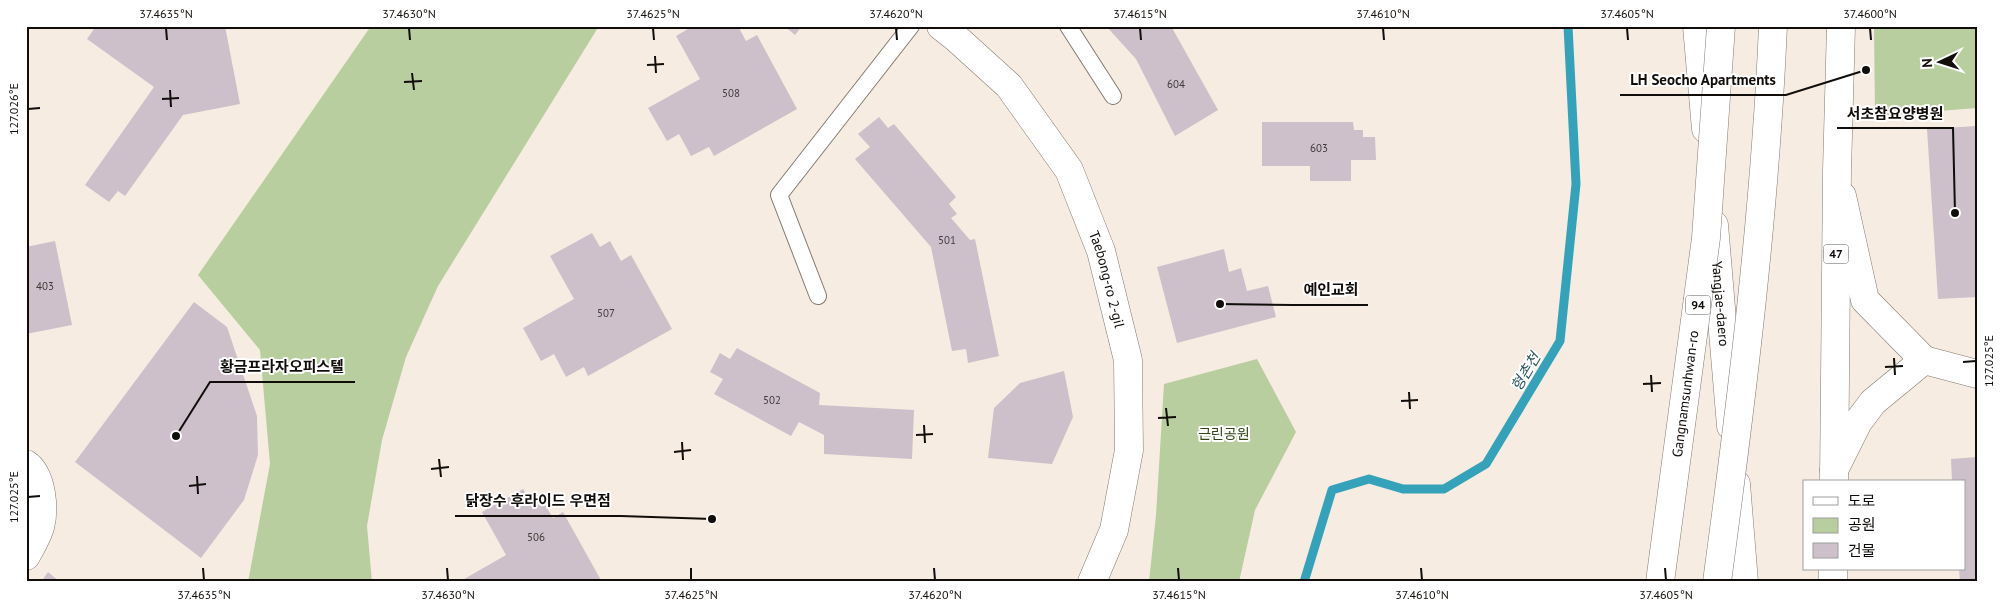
<svg xmlns="http://www.w3.org/2000/svg" width="2003" height="608" font-family="'PT Sans','Noto Sans KR',sans-serif">
<style>
.green{fill:#b9ce9e}
.lines{fill:none;stroke-linecap:round;stroke-linejoin:round}
.stream{stroke:#36a2b9;stroke-width:9}
.building{fill:#cdc0ca}
.service-casing{stroke:#837a70;stroke-width:18}
.minor-casing{stroke:#837a70;stroke-width:29}
.tertiary-casing{stroke:#837a70;stroke-width:29}
.primary-casing{stroke:#837a70;stroke-width:29}
.service{stroke:#fff;stroke-width:16}
.minor{stroke:#fff;stroke-width:28}
.tertiary{stroke:#fff;stroke-width:28}
.primary{stroke:#fff;stroke-width:28}
.trunk-bridge-casing{stroke:#837a70;stroke-width:29;stroke-linecap:butt}
.trunk-bridge{stroke:#fff;stroke-width:28}
.ticks{fill:none;stroke:#110d0a;stroke-width:2}
.labels{text-anchor:middle;stroke-width:4;stroke-linejoin:round;paint-order:stroke}
.number-label{font-size:11px;fill:#403a3a}
.shield{fill:#fff;stroke:#585654;stroke-width:1}
.shield-label{font-size:12px;font-weight:bold;fill:#110d0a}
.street-label{font-size:14px;fill:#110d0a;stroke:#fff}
.park-label{font-size:14px;fill:#324513;stroke:#fff}
.water-label{font-size:15px;font-style:italic;fill:#285660;stroke:#fff}
.leader{fill:none;stroke:#110d0a;stroke-width:2}
.callout-dot{fill:#110d0a;stroke:#fff;stroke-width:2}
.callout-label{font-size:15px;text-anchor:middle;font-weight:bold;fill:#110d0a;stroke:#fff;stroke-width:4;stroke-linejoin:round;paint-order:stroke}
.neatline{fill:none;stroke:#110d0a;stroke-width:2}
.ticks-label{font-size:12px;text-anchor:middle;fill:#110d0a}
</style>
<rect width="100%" height="100%" fill="#f7ece1"/>
<g class="green">
<path d="M371,26h228l-161,260 -32,71 -24,83 -15,86 5,56h-124l22,-118 -10,-114 -62,-75z"/>
<path d="M1874,26h103v82l-102,8z"/>
<path d="M1257,359l39,73 -41,78 -16,72h-90l7,-67 8,-131z"/>
</g>
<g class="lines">
<path class="stream" d="M1304,582l28,-92 37,-11 34,10h41l42,-25 74,-123 16,-157 -8,-158"/>
</g>
<g class="building">
<path d="M96,26h129l15,78 -57,11 -58,81 -7,-5 -9,11 -24,-17 69,-98 -67,-48z"/>
<path d="M693,26h45l8,15 11,-6 40,74 -83,47 -5,-9 -18,9 -12,-22 -12,7 -19,-33 52,-29 -24,-43z"/>
<path d="M784,26h18l-7,9z"/>
<path d="M1106,26h65l47,84 -43,26 -39,-77z"/>
<path d="M879,117l9,11 6,-4 62,73 -7,7 8,10 -6,4 19,22 5,-1 24,117 -31,7 -2,-14 -14,2 -21,-104 -76,-88 15,-12 -12,-13z"/>
<path d="M1262,122h91l1,8h9v7h12l1,23h-25v21h-41v-15h-48z"/>
<path d="M1977,126v171l-39,2 -11,-170z"/>
<path d="M592,233l8,14 10,-6 11,20 10,-6 41,74 -84,47 -4,-9 -18,10 -12,-23 -13,7 -18,-33 51,-29 -24,-43z"/>
<path d="M55,241l17,84 -46,9v-87z"/>
<path d="M1224,249l5,23 12,-4 6,23 21,-5 8,31 -99,26 -20,-76z"/>
<path d="M194,302l33,25 30,89 1,39 -14,45 -43,58 -126,-96z"/>
<path d="M737,348l83,45 -1,12 95,5 -2,49 -88,-5v-19l-25,-13 -8,14 -77,-42 9,-15 -13,-7 10,-19 10,6z"/>
<path d="M1064,371l9,46 -21,47 -64,-6 6,-50 26,-25z"/>
<path d="M1977,457v125h-17l-1,-13h5v-87h-12l-1,-23z"/>
<path d="M523,489l9,15 9,-6 12,20 10,-6 39,70h-143l47,-27 -24,-43z"/>
<path d="M48,572l12,10h-19z"/>
</g>
<g class="lines">
<defs>
<g id="service">
<path d="M1068,26l45,70"/>
<path d="M818,296l-39,-101 132,-169"/>
</g>
<g id="minor">
<path id="s1" d="M941,26l14,11 54,49 60,84 32,81 27,109 1,90 -15,80 -22,52"/>
<path d="M26,464c16,11 19,45 14,63 -3,10 -9,20 -14,29"/>
</g>
<g id="tertiary">
<path d="M1842,196l23,104 59,60"/>
<path d="M1924,360l53,14"/>
<path d="M1834,470l24,-48 15,-20 51,-42"/>
</g>
<g id="primary">
<path d="M1697,26l9,103"/>
<path id="s2" d="M1714,225l17,201"/>
<path d="M1834,482l3,-311 4,-145"/>
<path d="M1736,484l8,98"/>
<path d="M1833,582v-13"/>
</g>
</defs>
<use href="#service" class="service-casing"/>
<use href="#minor" class="minor-casing"/>
<use href="#tertiary" class="tertiary-casing"/>
<use href="#primary" class="primary-casing"/>
<use href="#service" class="service"/>
<use href="#minor" class="minor"/>
<use href="#tertiary" class="tertiary"/>
<use href="#primary" class="primary"/>
<defs>
<g id="trunk-bridge">
<path id="s3" d="M1660,582l46,-344 15,-212"/>
<path d="M1717,582c25,-185 48,-370 56,-556"/>
</g>
</defs>
<use href="#trunk-bridge" class="trunk-bridge-casing"/>
<use href="#trunk-bridge" class="trunk-bridge"/>
</g>
<path class="ticks" d="M166,28l1,12M409,28l1,12M653,28l1,12M896,28l1,12M1140,28l1,12M1383,28l1,12M1627,28l1,12M1870,28l1,12M655,56l1,17M647,65l17,-1M412,73l2,17M404,82l18,-1M170,90l1,17M162,99l17,-1M28,109l12,-1M1894,358l1,17M1963,362l13,-1M1885,367l18,-1M1651,375l1,17M1643,384l18,-1M1409,392l1,17M1401,401l17,-1M1166,408l2,18M1158,418l18,-1M924,425l1,18M916,435l17,-1M682,442l1,18M674,452l17,-2M439,459l2,18M431,469l18,-2M197,476l1,18M189,486l17,-2M28,497l12,-1M203,568l1,12M447,568l1,12M691,568v12M934,568l1,12M1178,568l1,12M1421,568l1,12M1665,568l1,12"/>
<g class="labels">
<g class="number-label">
<text x="1176" y="88">604</text>
<text x="731" y="97">508</text>
<text x="1319" y="152">603</text>
<text x="947" y="244">501</text>
<text x="45" y="290">403</text>
<text x="606" y="317">507</text>
<text x="772" y="404">502</text>
<text x="536" y="541">506</text>
</g>
<g class="shield">
<rect x="1823.5" y="244.5" width="25" height="19" rx="4"/>
<rect x="1685.5" y="295.5" width="25" height="19" rx="4"/>
</g>
<g class="shield-label">
<text x="1836" y="258">47</text>
<text x="1698" y="309">94</text>
</g>
<g class="street-label">
<text dy="5" stroke="none"><textPath href="#s1" startOffset="310">Taebong-ro 2-gil</textPath></text>
<text dy="5" stroke="none"><textPath href="#s2" startOffset="79">Yangjae-daero</textPath></text>
<text dy="5" stroke="none"><textPath href="#s3" startOffset="190">Gangnamsunhwan-ro</textPath></text>
</g>
<g class="park-label">
<text x="1224" y="439">근린공원</text>
</g>
<g class="water-label">
<text transform="translate(1526 372) rotate(-59)" y="5">형촌천</text>
</g>
</g>
<path class="leader" d="M1866 70L1786 95H1620M1955 213L1953 128H1837M1220 304L1293 305H1368M176 436L210 382H355M712 519L621 516H455"/>
<g class="callout-dot">
<circle cx="1866" cy="70" r="5"/>
<circle cx="1955" cy="213" r="5"/>
<circle cx="1220" cy="304" r="5"/>
<circle cx="176" cy="436" r="5"/>
<circle cx="712" cy="519" r="5"/>
</g>
<g class="callout-label">
<text x="1703" y="85">LH Seocho Apartments</text>
<text x="1895" y="119">서초참요양병원</text>
<text x="1331" y="295">예인교회</text>
<text x="282" y="372">황금프라자오피스텔</text>
<text x="538" y="506">닭장수 후라이드 우면점</text>
</g>
<rect width="2003" height="608" fill="none" stroke="#ffffff" stroke-width="55"/>
<rect x="1803" y="480" width="162" height="90" fill="#ffffff" stroke="#a09e9d"/>
<rect x="1813" y="497" width="25" height="8" fill="#ffffff" stroke="#a09e9d"/>
<text x="1848" y="506" font-size="15" fill="#110d0a">도로</text>
<rect x="1813" y="518" width="25" height="15" fill="#b9ce9e" stroke="#a09e9d"/>
<text x="1848" y="530" font-size="15" fill="#110d0a">공원</text>
<rect x="1813" y="543" width="25" height="15" fill="#cdc0ca" stroke="#a09e9d"/>
<text x="1848" y="556" font-size="15" fill="#110d0a">건물</text>
<g transform="translate(1940 62) rotate(266)" stroke="#ffffff" stroke-width="4" paint-order="stroke">
<path d="M0-4L9 19L0 12L-9 19Z" fill="#110d0a"/>
<text y="-8" font-size="14" font-weight="bold" text-anchor="middle" fill="#110d0a">N</text>
</g>
<rect x="28" y="28" width="1948" height="552" class="neatline"/>
<g class="ticks-label">
<text x="166" y="18">37.4635°N</text>
<text x="409" y="18">37.4630°N</text>
<text x="653" y="18">37.4625°N</text>
<text x="896" y="18">37.4620°N</text>
<text x="1140" y="18">37.4615°N</text>
<text x="1383" y="18">37.4610°N</text>
<text x="1627" y="18">37.4605°N</text>
<text x="1870" y="18">37.4600°N</text>
<text transform="translate(14 109) rotate(-90)" y="4">127.026°E</text>
<text transform="translate(1989 361) rotate(-90)" y="4">127.025°E</text>
<text transform="translate(14 497) rotate(-90)" y="4">127.025°E</text>
<text x="204" y="599">37.4635°N</text>
<text x="448" y="599">37.4630°N</text>
<text x="691" y="599">37.4625°N</text>
<text x="935" y="599">37.4620°N</text>
<text x="1179" y="599">37.4615°N</text>
<text x="1422" y="599">37.4610°N</text>
<text x="1666" y="599">37.4605°N</text>
</g>
</svg>
